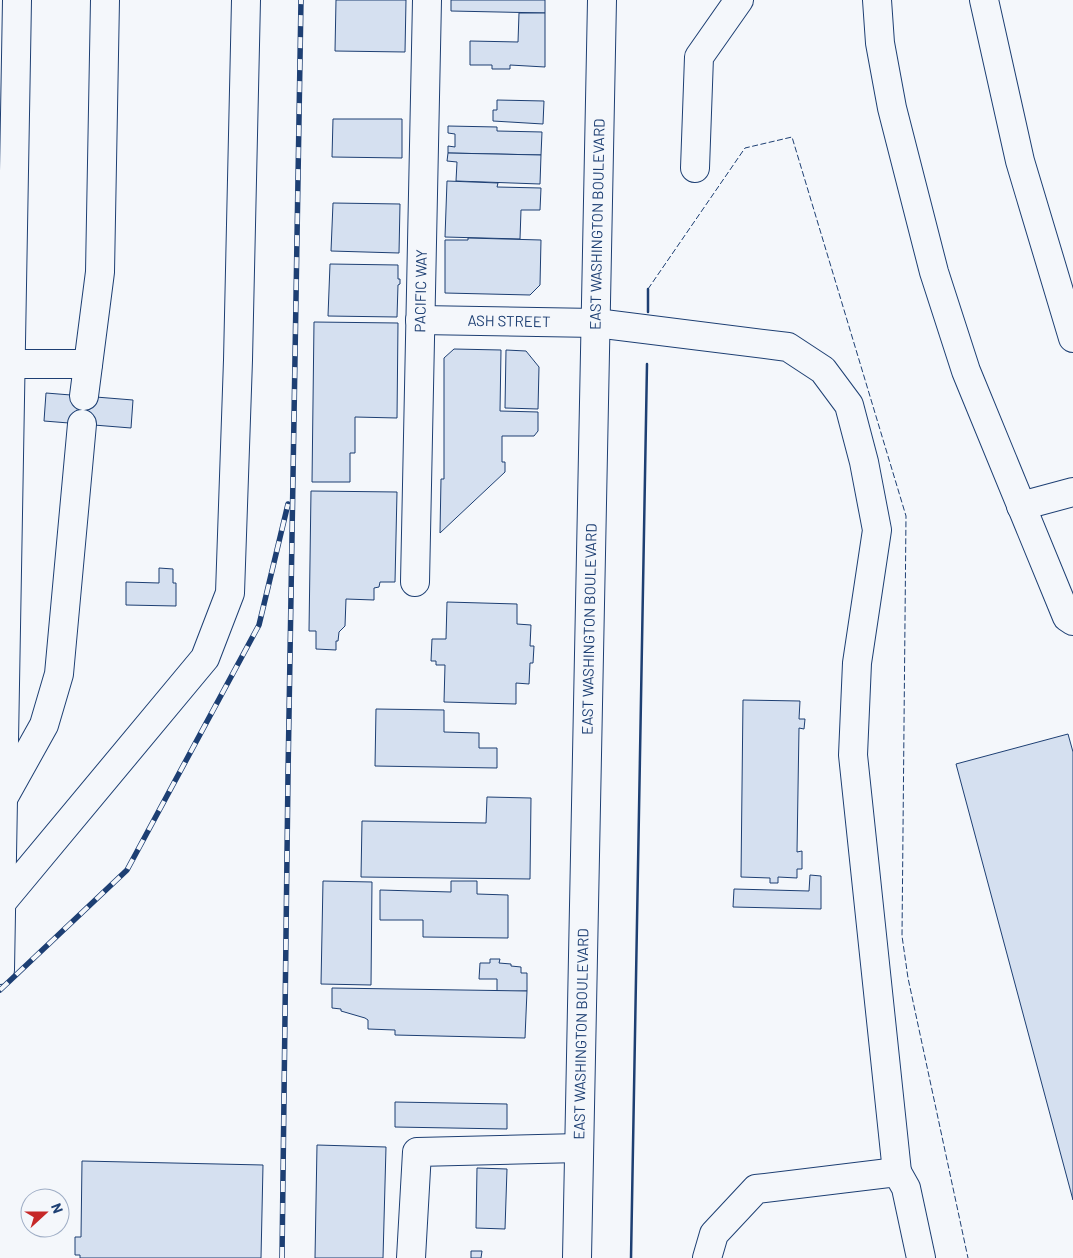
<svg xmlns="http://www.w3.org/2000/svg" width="1073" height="1258" font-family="Barlow,sans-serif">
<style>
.building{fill:#d5e0f0;stroke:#1d3f73}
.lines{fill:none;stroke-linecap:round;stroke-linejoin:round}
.minor-casing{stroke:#1d3f73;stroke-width:30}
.major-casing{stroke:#1d3f73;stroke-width:30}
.minor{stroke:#f4f7fb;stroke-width:28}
.major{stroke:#f4f7fb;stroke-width:28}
.rail-casing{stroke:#1d3f73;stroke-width:5.5}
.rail{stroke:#f4f7fb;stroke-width:4;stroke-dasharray:11;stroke-linecap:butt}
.fence{stroke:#1d3f73;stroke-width:1;stroke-dasharray:6 2.5;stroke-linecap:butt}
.wall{stroke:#1d3f73;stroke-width:2.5}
.labels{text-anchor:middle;stroke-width:4;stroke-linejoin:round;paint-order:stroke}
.street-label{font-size:15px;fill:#1d3f73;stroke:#f4f7fb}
</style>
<rect width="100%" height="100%" fill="#f4f7fb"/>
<g class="building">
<path d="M336,0h70l-1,52 -70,-1z"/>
<path d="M451,0h94v13l-94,-2z"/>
<path d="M519,13h26v54l-35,-2v4h-18v-4h-22v-24l48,1z"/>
<path d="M497,100l47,1 -1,23 -50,-3v-11h4z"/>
<path d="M333,119h69v39l-70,-1z"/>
<path d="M448,126l49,1v4l45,1 -1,23 -93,-2v-7l7,1v-13l-7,-1z"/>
<path d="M448,153l93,2 -1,29 -84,-3 1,-19 -10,-1z"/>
<path d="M447,181l51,2 -1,4 44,1 -1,22h-19l-1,29 -75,-2z"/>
<path d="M333,203l67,1 -1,49 -68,-2z"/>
<path d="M468,238l73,2 -1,45 -10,10 -85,-2v-53h23z"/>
<path d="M330,264l68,1v14h2v5l-2,1 -1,32 -69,-1z"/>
<path d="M314,322l84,1 -1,95 -42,-1v36h-5v29h-38z"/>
<path d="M454,349l47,1 -1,61 38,1v19l-4,5h-32v26h3v10l-65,61 1,-54h3v-121z"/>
<path d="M506,350l20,1 13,16 -1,42 -33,-1z"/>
<path d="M46,393l87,7 -2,28 -87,-7z"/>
<path d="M311,491l86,1 -2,90h-15l-1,5 -5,1v12l-28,-1 -1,27 -6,6 -1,9h-2v9l-20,-1v-18h-7z"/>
<path d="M159,568l14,1v14h3v23l-50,-1v-23l33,1z"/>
<path d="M447,602l70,2v20l14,1 -1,21h4l-1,17h-3l-1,21 -13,-1v21l-72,-2 1,-37h-9v-4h-5l1,-22h14z"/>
<path d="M743,700l57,1 -1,18h6l-1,10 -5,-1 -2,124 5,-1v18h-5v9l-19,-1v6h-8v-5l-29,-1z"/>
<path d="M376,709l68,1v22l35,1v15h18v20l-122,-2z"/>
<path d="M1068,734l5,18v448l-117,-436z"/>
<path d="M487,797l44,1 -1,81 -169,-2 1,-56 124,2z"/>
<path d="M810,875l11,1v33l-88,-2 1,-18 75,2z"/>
<path d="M323,881l49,1 -1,103 -50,-1z"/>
<path d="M451,881h26v13l31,1v43l-85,-1v-17h-43v-30l71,2z"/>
<path d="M490,959h10l-1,4 12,1v2l10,1v6h6v18l-30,1v-13h-18l1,-16h10z"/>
<path d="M332,988l195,3 -2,47 -130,-3v-5l-27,-1v-9l-3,-2 -24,-7v-2l-9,-1z"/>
<path d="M395,1102l112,2v25l-112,-2z"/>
<path d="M317,1145l69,2 -3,111h-68z"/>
<path d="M82,1161l181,4 -2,93h-181v-3h-5v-18h6z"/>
<path d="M477,1168l30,1 -2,60 -29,-1z"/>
<path d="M471,1251h11l-1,7h-10z"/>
</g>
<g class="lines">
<defs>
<g id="minor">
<path d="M877,0l3,43 12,65 42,164 32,99 101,246 6,4"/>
<path d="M984,0l36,161 53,177"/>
<path d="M695,168l4,-111 40,-57"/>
<path id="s1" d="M420,320l176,3 192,24 35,23 26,35 15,57 13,68 -20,133 -4,92 44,417"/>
<path d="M0,364h88"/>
<path d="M84,396l16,-124 5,-272"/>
<path d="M1021,506l52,-14"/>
<path id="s2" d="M415,582l12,-582"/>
<path d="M5,795l39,-70 15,-51 23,-250"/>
<path d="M2,902l203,-244 25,-65 8,-233 8,-360"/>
<path d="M0,970l17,-970"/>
<path d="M411,1258l6,-106 162,-4"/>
<path d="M707,1258l7,-24 42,-45 141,-17 9,16 15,70"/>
</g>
<g id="major">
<path id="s3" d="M577,1258l25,-1258"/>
</g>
</defs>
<use href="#minor" class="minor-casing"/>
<use href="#major" class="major-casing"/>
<use href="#minor" class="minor"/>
<use href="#major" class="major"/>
<defs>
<g id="rail">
<path d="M0,990l127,-120 132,-245 29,-121"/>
<path d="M282,1258l6,-483 13,-775"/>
</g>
</defs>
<use href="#rail" class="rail-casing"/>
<use href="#rail" class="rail"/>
<path class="fence" d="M648,289l97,-141 47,-11 114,379 -4,420 6,42 60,280"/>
<g class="wall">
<path d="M648,312v-23"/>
<path d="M631,1258l16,-894"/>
</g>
</g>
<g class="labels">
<g class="street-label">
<text dy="5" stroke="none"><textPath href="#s3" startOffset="1034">EAST WASHINGTON BOULEVARD</textPath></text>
<text dy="5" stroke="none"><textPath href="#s2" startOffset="291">PACIFIC WAY</textPath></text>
<text dy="5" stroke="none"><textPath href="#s1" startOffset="89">ASH STREET</textPath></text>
<text dy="5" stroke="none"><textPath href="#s3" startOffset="629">EAST WASHINGTON BOULEVARD</textPath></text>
<text dy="5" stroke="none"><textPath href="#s3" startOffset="224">EAST WASHINGTON BOULEVARD</textPath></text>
</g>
</g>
<g transform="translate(45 1213) rotate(69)"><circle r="24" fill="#f4f7fb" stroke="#9eadc5"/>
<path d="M0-4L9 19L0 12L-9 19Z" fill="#c62828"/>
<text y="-8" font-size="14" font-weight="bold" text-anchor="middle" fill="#1d3f73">N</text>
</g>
</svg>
